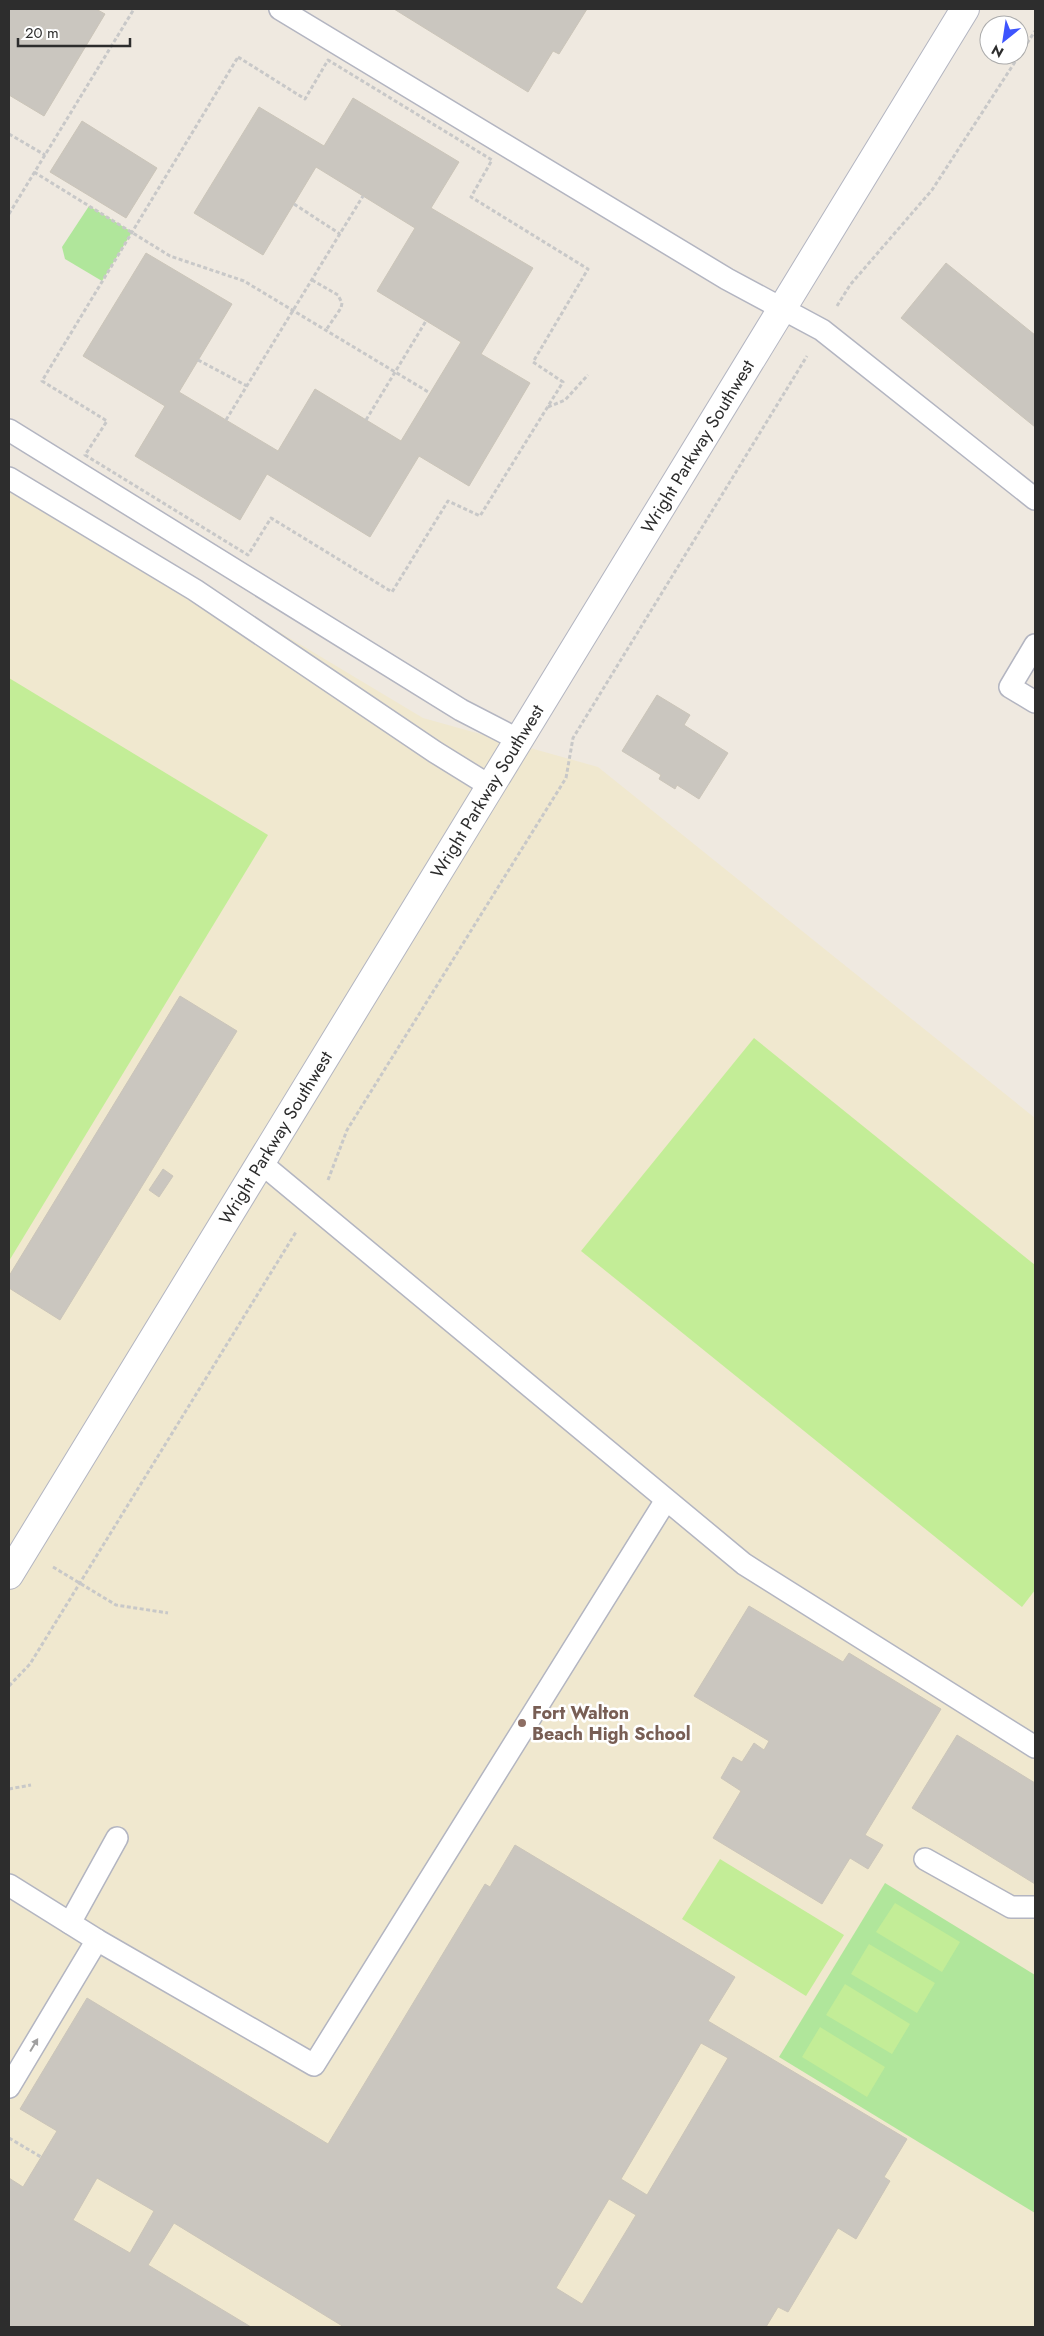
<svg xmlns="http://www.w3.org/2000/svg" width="1044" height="2336" font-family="Jost,sans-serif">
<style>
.education{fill:#f0e8cf}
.green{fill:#b0e69b}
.pitch{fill:#c3ed97}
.building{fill:#cac6bf;stroke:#cbc5b9;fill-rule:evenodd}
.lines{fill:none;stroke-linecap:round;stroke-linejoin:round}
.lane-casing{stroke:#b3b5c1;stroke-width:24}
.secondary-casing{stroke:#b3b5c1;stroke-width:30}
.path{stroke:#c8c8c8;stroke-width:3;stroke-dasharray:4 2.5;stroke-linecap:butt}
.lane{stroke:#fff;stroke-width:21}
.secondary{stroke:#fff;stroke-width:28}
.oneway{fill:#a0a0a0}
.education-dot{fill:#8d6e63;stroke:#fff;stroke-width:2}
.labels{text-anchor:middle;stroke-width:5;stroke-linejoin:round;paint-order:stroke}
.street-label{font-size:18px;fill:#2d2d2d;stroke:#fff}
.education-label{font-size:18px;font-weight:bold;fill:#785e54;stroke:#fff;text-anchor:start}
</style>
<rect width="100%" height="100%" fill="#efe9e0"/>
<path class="education" d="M9,470l414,248 175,49 437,351v1209h-1026z"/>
<g class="green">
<path d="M89,206l43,26 -30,49 -37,-22 -3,-12z"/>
<path d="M885,1883l150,92v238l-256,-156z"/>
</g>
<g class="pitch">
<path d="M9,678l259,157 -259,426z"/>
<path d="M754,1038l281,227v325l-13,17 -441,-356z"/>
<path d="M720,1859l124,76 -38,61 -124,-77z"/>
<path d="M895,1903l65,39 -18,30 -66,-40z"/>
<path d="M869,1944l66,39 -18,30 -66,-39z"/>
<path d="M845,1984l65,40 -18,30 -66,-39z"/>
<path d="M820,2027l65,40 -18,30 -65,-40z"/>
</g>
<g class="building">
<path d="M9,9h87l9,5 -61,102 -35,-21z"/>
<path d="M394,9h193l-28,45 -6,-3 -25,41z"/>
<path d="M353,98l106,64 -28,46 102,60 -52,86 49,29 -61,103 -50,-30 -49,81 -103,-63 -27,46 -105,-64 30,-50 -82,-50 63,-103 86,51 -53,88 99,59 37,-62 86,52 60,-99 -84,-51 38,-63 -99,-61 -53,88 -69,-42 65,-106 65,39z"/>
<path d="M82,121l75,47 -31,50 -76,-46z"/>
<path d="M946,263l89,72v92l-134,-109z"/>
<path d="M657,695l33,20 -6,10 44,28 -29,46 -22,-14 -2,4 -16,-10 2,-4 -39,-24z"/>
<path d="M180,996l57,35 -177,289 -51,-32v-12z"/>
<path d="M163,1169l10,7 -14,21 -10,-7z"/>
<path d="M749,1606l94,56 6,-9 92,56 -76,126 18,10 -15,24 -18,-11 -28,46 -109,-66 28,-47 -20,-13 12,-21 9,5 12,-19 10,7 5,-9 -75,-45z"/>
<path d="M957,1735l78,48v101l-123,-76z"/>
<path d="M515,1845l220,132 -27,44 199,118 -23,38 6,4 -34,58 -18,-11 -50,84 -10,-5 -12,20h-422l-170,-104 -26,42 103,62h-242v-149l14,9 34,-56 -37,-22 67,-111 241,146 157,-260 5,3zM701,2043l27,15 -81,137 -26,-16zM97,2178l57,33 -24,42 -57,-33zM609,2199l27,16 -54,89 -26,-16z"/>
</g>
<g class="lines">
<defs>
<g id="lane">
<path d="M280,9l447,270 95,51 213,169"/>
<path d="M9,430l452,280 58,30"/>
<path d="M9,478l186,112 240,162 55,34"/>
<path d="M1035,645l-25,42 25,15"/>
<path d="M261,1163l483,401 291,183"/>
<path d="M925,1859l86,48h24"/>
<path d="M9,1885l88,55 217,125 352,-565"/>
<path d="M70,1923l47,-85"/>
<path d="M9,2087l88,-147"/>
</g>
<g id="secondary">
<path id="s1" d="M9,1575l956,-1566"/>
</g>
</defs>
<use href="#lane" class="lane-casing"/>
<use href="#secondary" class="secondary-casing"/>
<g class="path">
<path d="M238,57l67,42 23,-39 164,100 -21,37 117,72 -55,93 30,20 -83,134 -32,-15 -56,91 -121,-74 -23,37 -163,-100 22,-34 -65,-40z"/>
<path d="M9,134l36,21"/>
<path d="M34,172l136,84 74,25 186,112"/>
<path d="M294,204l46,30"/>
<path d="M9,214l125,-205"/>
<path d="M312,280l26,15 4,8 -1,5 -15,22"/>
<path d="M837,306l13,-21 82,-95 103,-159"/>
<path d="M198,360l49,26"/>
<path d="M548,407l17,-7 23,-25"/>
<path d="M226,420l137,-224"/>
<path d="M366,420l60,-99"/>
<path d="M328,1180l19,-50 219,-352 7,-40 234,-382"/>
<path d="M53,1567l63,38 52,8"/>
<path d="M9,1686l21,-22 266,-432"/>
<path d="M9,1789l22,-4"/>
<path d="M9,2138l32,19"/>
</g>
<use href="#lane" class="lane"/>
<use href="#secondary" class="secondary"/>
</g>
<defs><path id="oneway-solid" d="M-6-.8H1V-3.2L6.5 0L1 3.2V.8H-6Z" transform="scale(1.25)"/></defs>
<use class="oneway" href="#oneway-solid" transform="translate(34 2045) rotate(-59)"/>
<circle class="education-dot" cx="522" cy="1723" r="5"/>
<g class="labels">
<g class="street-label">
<text dy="6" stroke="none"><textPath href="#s1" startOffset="1322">Wright Parkway Southwest</textPath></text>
<text dy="6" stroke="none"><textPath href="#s1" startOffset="918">Wright Parkway Southwest</textPath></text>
<text dy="6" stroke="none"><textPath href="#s1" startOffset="512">Wright Parkway Southwest</textPath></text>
</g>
<g class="education-label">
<text x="532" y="1719">Fort Walton<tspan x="532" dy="21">Beach High School</tspan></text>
</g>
</g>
<rect width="1044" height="2336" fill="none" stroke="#2d2d2d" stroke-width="20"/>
<g transform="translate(1004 40) rotate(210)"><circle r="24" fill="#ffffff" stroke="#ababab"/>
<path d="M0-4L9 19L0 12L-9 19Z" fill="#3d54fe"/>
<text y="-8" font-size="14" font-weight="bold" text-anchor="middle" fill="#2d2d2d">N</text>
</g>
<path d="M18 38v8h112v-8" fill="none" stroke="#2d2d2d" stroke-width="2.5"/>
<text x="25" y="38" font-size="15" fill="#2d2d2d" stroke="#ffffff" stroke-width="4" paint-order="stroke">20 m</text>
</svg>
